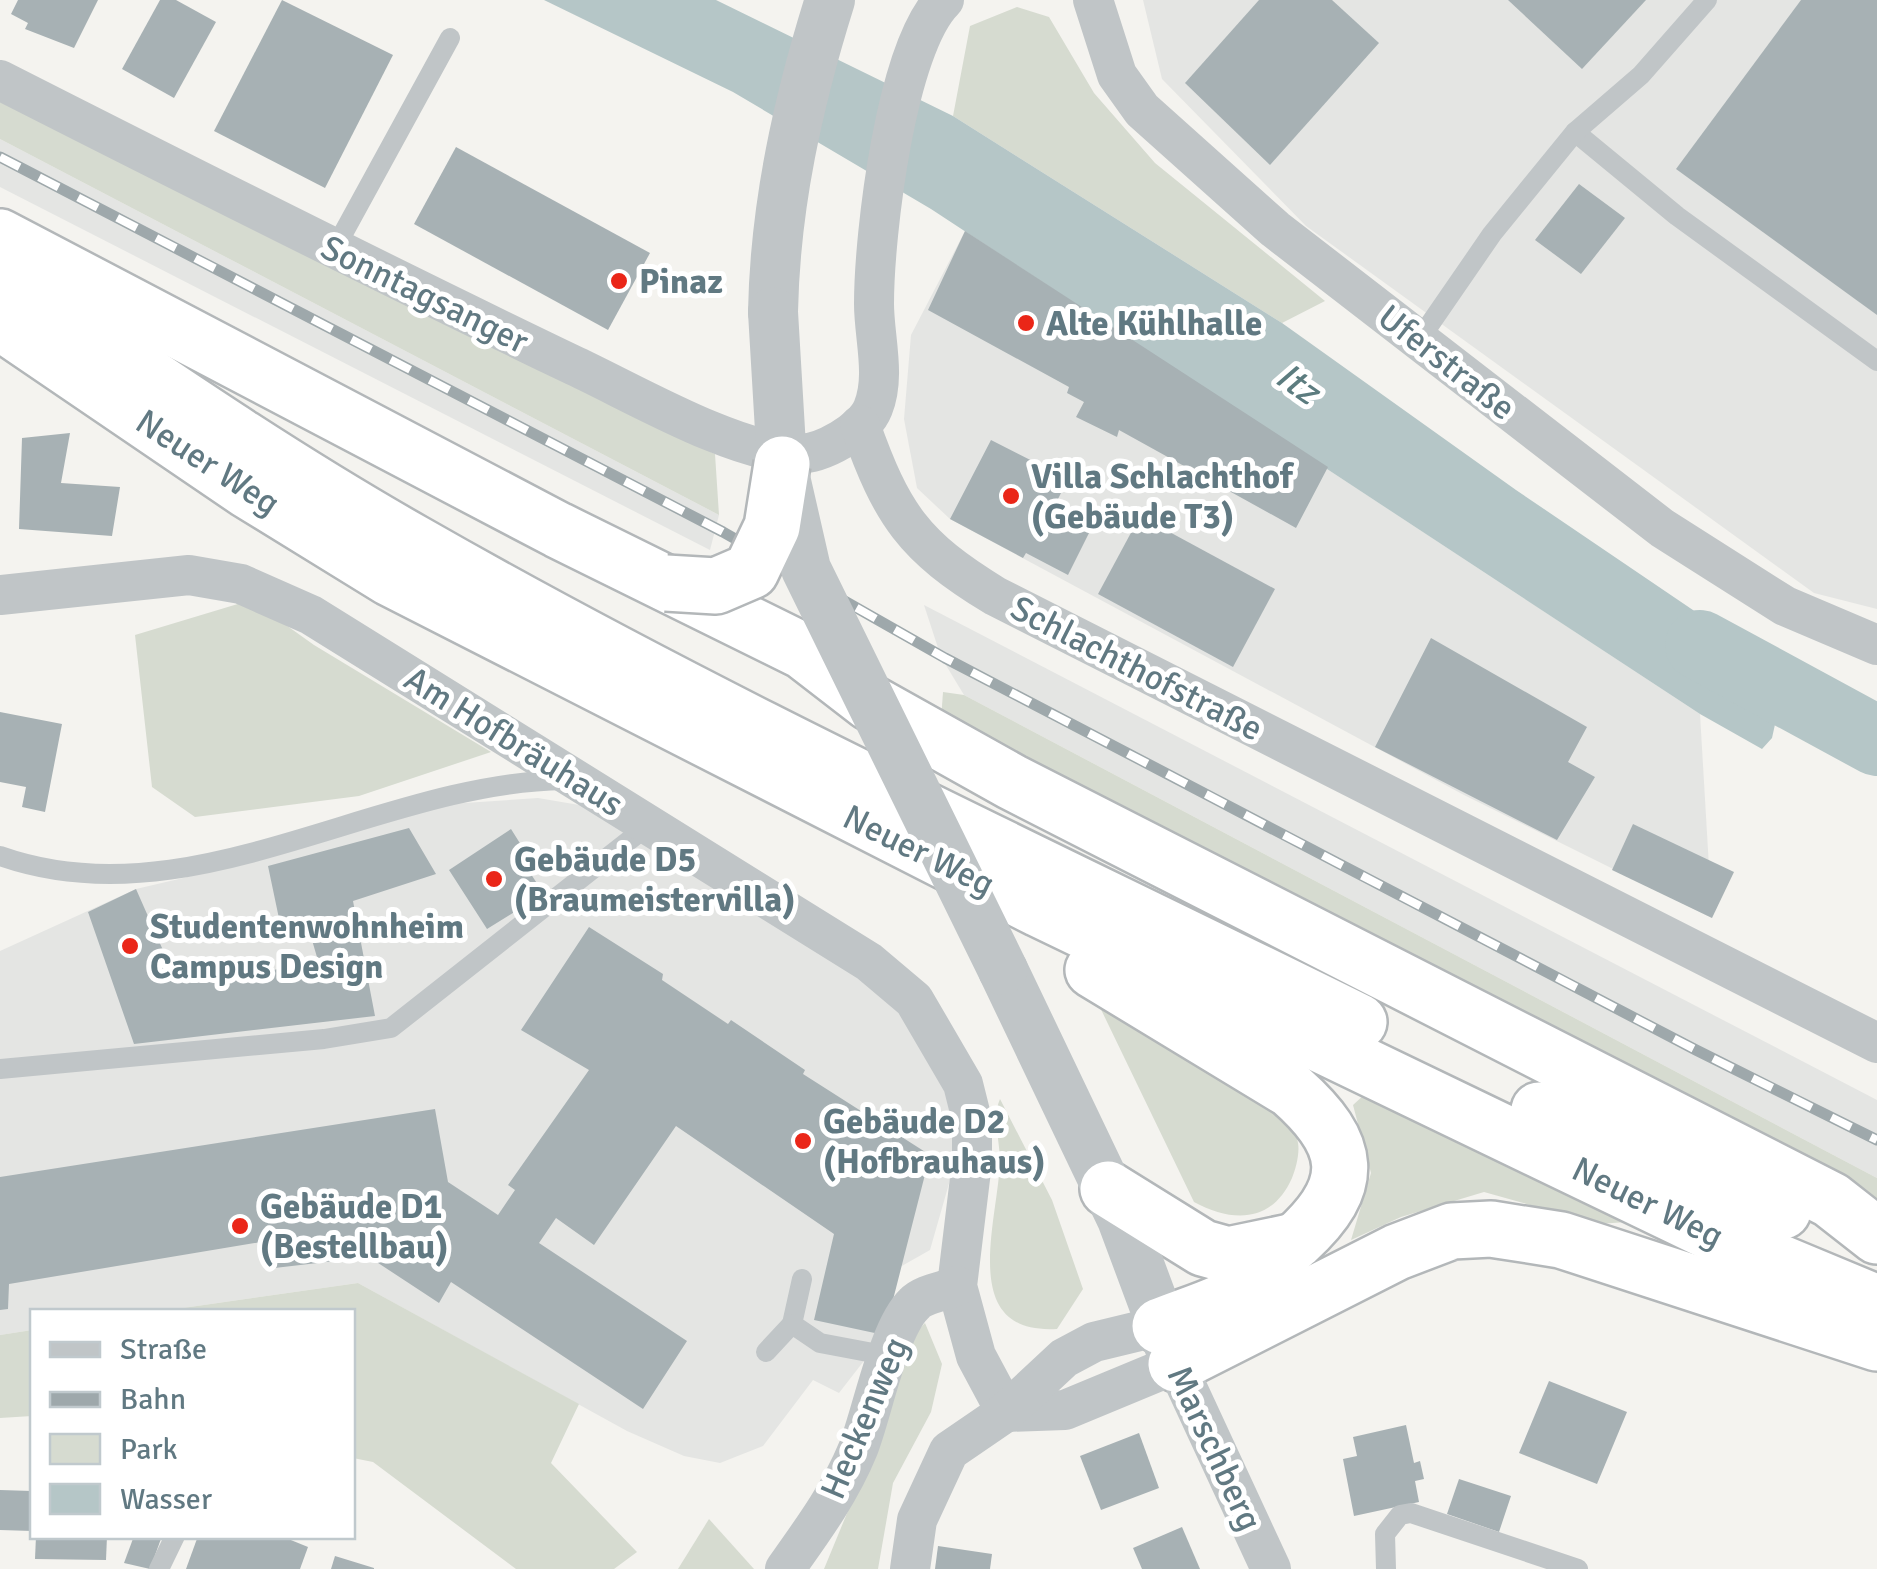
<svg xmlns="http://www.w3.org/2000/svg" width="1877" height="1569" font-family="Signika,sans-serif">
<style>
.built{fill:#e4e5e3}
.green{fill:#d6dbd0}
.water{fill:#b5c6c7}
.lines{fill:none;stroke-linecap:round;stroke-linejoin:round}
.river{stroke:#b5c6c7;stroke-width:70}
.building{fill:#a7b1b4}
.trunk-casing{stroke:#b3b7b9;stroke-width:60}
.service{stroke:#c0c5c7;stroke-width:20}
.minor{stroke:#c0c5c7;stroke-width:40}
.tertiary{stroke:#c0c5c7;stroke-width:50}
.trunk{stroke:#fff;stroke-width:55}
.rail-casing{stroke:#9ea8ab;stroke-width:11}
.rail{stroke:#fff;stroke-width:8;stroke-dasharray:22;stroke-linecap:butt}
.trunk-bridge-casing{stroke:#b3b7b9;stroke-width:60;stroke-linecap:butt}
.tertiary-bridge{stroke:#c0c5c7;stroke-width:50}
.trunk-bridge{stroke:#fff;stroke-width:55}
.poi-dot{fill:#ea2618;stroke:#fff;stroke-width:4}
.labels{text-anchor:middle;stroke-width:10;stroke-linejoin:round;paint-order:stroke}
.poi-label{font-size:35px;font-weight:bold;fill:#617982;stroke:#fff;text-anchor:start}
.street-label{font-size:35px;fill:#617982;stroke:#fff}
.water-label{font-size:38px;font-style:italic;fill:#5c7c7f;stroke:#fff}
</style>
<rect width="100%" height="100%" fill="#f4f3ef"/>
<g class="built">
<path d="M1143,0h734v609l-63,-16 -508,-367 -144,-147z"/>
<path d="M0,139l719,376 -9,35 -710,-363z"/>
<path d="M965,231l735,483 12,204 -248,-123 -514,-276 -33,-31 -13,-69 7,-84z"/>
<path d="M924,605l953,495v78l-913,-483 -23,-38z"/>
<path d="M538,798l53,9 305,193 40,62 26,76 -32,112 -30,17 -16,68 -45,58 -26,-13 -50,66 -43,17 -36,-7 -57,-25 -269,-148 -196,28 -130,1v18l-32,5v-384l136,-62 94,-22 204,-62z"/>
</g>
<g class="green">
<path d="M1017,7l32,10 45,76 61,70 170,138 -43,22 -329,-207 17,-90z"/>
<path d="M0,97l326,168 389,189 4,61 -719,-376z"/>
<path d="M251,600l63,45 177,107 -132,44 -164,21 -43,-30 -17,-152z"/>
<path d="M943,692l21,3 913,483v32l-936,-490z"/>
<path d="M1095,997l184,115c5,8 16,18 18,27 4,11 -1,29 -5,39 -20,45 -59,45 -98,24z"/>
<path d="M1365,1094l262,128 -29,2 -114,-32 -83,25 -50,23 20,-67 -18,-68z"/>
<path d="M1000,1099l52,101 31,89 -26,40c-100,6 -59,-107 -57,-168 0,-19 -8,-45 0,-62z"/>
<path d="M358,1283l221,121 -28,59 86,89 -23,17h-98l-143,-107 -20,-4 -1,-146 -190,-1z"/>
<path d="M925,1323l17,41 -11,48 -38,71 -15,86h-54l52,-126 20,-91z"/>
<path d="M32,1330v86l-32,2v-83z"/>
<path d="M709,1519l45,50h-76z"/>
</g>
<path class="water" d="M544,0h172l237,116 329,207 234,167 230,156 39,33 -13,59 -10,11 -62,-35 -769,-505 -198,-117z"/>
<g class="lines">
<path class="river" d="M1700,645l177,96"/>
</g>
<g class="building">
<path d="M18,0h80l-24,48 -49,-19 3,-6 -17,-9z"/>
<path d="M160,0h16l40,22 -42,76 -52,-29z"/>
<path d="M282,0l111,55 -68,133 -111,-57z"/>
<path d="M1259,0h73l47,43 -109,122 -85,-82z"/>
<path d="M1508,0h138l-64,69z"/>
<path d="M1801,0h76v315l-201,-146z"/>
<path d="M456,147l194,106 -42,77 -194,-106z"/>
<path d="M1579,184l46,34 -44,56 -46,-34z"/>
<path d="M965,231l363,236 -32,61 -177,-98 -2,7 -41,-20 8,-15 -17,-9 2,-6 -141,-77z"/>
<path d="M70,433l-9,50 59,4 -8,49 -93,-7 3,-91z"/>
<path d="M991,440l77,39 -17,34 38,20 -21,42 -42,-22 -3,5 -73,-39z"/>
<path d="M1140,516l135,73 -42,78 -135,-73z"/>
<path d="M1431,638l156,89 -19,35 27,15 -38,63 -182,-93z"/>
<path d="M0,712l62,12 -17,88 -23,-5 4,-20 -26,-5z"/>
<path d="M1633,824l101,48 -22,46 -100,-48z"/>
<path d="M409,828l27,46 -83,27 22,115 -241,28 -46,-132 48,-23 41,93 142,-18 -12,-41 -26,5 -13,-62z"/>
<path d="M511,829l22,35 -6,4 13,20 -22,15 3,5 -34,21 -38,-59z"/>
<path d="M589,927l74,47 -1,6 66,44 3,-4 74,50 -2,4 127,81 -46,180 -70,-15 20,-86 -158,-108 -82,119 -38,-27 -17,25 148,98 -44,68 -192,-127 -12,21 -70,-46 -103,12 -5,-27 -252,42 -1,25 -8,1v-133l435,-68 13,73 50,33 17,-25 -7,-5 81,-115 -68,-40z"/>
<path d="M1549,1381l78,31 -30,72 -78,-31z"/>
<path d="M1406,1425l8,38 6,-2 4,18 -9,2 4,21 -65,14 -11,-57 14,-3 -4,-19z"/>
<path d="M1139,1433l20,55 -58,22 -21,-54z"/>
<path d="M1459,1479l52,17 -12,36 -52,-18z"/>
<path d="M0,1490l32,1v40l-32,-1z"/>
<path d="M1182,1527l18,42h-58l-9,-21z"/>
<path d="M36,1536h71l-1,24 -71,-1z"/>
<path d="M134,1536h28l-12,33 -26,-6z"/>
<path d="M198,1536h83l27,11 -8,22h-114z"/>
<path d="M938,1546l54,8 -2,15h-55z"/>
<path d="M335,1556l39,12v1h-43z"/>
</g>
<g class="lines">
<defs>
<g id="trunk">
<path d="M0,237l558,293 245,121 66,51 143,80 819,418 46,36"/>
<path d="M0,276c136,91 270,185 413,266 306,175 629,323 946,480"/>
<path d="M0,322l247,168 143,88 649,331 696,335 142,59"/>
<path d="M1093,970l198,120c61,54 67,95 5,151 -16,13 -28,32 -44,44 -25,19 -63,29 -92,41"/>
<path d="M1539,1110l244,101"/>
<path d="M1108,1189l95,59 25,7 67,-14"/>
<path d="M1176,1364l221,-112 55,-21 39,-2 70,11 316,103"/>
</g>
</defs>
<use href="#trunk" class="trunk-casing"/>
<g class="service">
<path d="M1575,132l102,84 200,145"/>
<path d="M334,250l116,-212"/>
<path d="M1419,340l73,-106 83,-102 66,-57 66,-75"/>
<path d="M0,856c189,67 376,-73 564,-76"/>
<path d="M0,1069l324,-30 67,-11 259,-204"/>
<path d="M802,1279l-10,45 28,19 69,13"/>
<path d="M766,1352l26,-28"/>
<path d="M159,1569l16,-33"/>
<path d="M1386,1569l-1,-35 15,-19 11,-2 167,56"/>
</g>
<g class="minor">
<path d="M1093,0l24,75 25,35 133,119 387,299 123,78 92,39"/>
<path d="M0,80c191,97 381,193 575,286 58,27 160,87 223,88 24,0 66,-23 75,-46 13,-32 1,-71 1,-104 0,-70 22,-257 70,-304"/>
<path d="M860,425c32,90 53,121 135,171l882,447"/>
<path d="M0,595l189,-20 52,9 70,31 558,347 45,38 49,84 9,36v42l-15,124 19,70 30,56"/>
<path d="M1006,1412l59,-2 111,-46 95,205"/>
<path d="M785,1569c27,-38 55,-76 73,-120 14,-35 30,-120 56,-145 9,-10 31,-13 43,-18"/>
<path d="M910,1569l7,-49 32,-69 57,-39 58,-54 30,-16 66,-16"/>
</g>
<g class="tertiary">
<path d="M773,312c2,-107 25,-210 57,-312"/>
<path d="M1003,970l119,249 54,145"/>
</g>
<use href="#trunk" class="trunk"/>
<defs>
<path id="rail" d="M0,157l723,375 222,126 751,392 181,90"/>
</defs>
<use href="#rail" class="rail-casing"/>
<use href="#rail" class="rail"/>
<defs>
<path id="trunk-bridge" d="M666,583l50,3 35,-15 21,-44 10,-63"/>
</defs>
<use href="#trunk-bridge" class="trunk-bridge-casing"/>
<path class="tertiary-bridge" d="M773,312l9,152 24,105 197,401"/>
<use href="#trunk-bridge" class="trunk-bridge"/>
</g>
<g class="poi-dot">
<circle cx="619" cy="281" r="10"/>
<circle cx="1026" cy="323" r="10"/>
<circle cx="1011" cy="496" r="10"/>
<circle cx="494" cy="879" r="10"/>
<circle cx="130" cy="946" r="10"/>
<circle cx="803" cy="1141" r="10"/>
<circle cx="240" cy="1226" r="10"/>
</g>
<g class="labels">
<g class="poi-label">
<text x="639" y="293">Pinaz</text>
<text x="1046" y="335">Alte Kühlhalle</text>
<text x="1031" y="488">Villa Schlachthof<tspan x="1031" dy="40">(Gebäude T3)</tspan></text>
<text x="514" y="871">Gebäude D5<tspan x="514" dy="40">(Braumeistervilla)</tspan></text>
<text x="150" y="938">Studentenwohnheim<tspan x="150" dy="40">Campus Design</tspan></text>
<text x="823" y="1133">Gebäude D2<tspan x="823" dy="40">(Hofbrauhaus)</tspan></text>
<text x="260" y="1218">Gebäude D1<tspan x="260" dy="40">(Bestellbau)</tspan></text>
</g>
<g class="street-label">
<text transform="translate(425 294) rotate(26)" y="12">Sonntagsanger</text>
<text transform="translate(1447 362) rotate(38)" y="12">Uferstraße</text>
<text transform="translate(208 462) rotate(33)" y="12">Neuer Weg</text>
<text transform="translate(1137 668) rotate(27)" y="12">Schlachthofstraße</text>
<text transform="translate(514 741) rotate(32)" y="12">Am Hofbräuhaus</text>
<text transform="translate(919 850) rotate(26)" y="12">Neuer Weg</text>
<text transform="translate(1648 1202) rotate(26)" y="12">Neuer Weg</text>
<text transform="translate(864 1418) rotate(-67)" y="12">Heckenweg</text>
<text transform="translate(1215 1448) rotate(65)" y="12">Marschberg</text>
</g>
<g class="water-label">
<text transform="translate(1298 383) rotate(35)" y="13">Itz</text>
</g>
</g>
<rect x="30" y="1309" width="325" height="230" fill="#ffffff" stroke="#c0c9cd" stroke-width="2.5"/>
<rect x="50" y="1342" width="50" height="15" fill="#c0c5c7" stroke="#c0c9cd" stroke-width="2.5"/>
<text x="120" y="1359" font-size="30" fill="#617982">Straße</text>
<rect x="50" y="1392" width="50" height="15" fill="#9ea8ab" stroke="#c0c9cd" stroke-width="2.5"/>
<text x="120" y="1409" font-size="30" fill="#617982">Bahn</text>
<rect x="50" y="1434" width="50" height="30" fill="#d6dbd0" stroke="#c0c9cd" stroke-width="2.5"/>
<text x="120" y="1459" font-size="30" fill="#617982">Park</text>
<rect x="50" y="1484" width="50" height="30" fill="#b5c6c7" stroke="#c0c9cd" stroke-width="2.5"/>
<text x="120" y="1509" font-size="30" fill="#617982">Wasser</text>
</svg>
